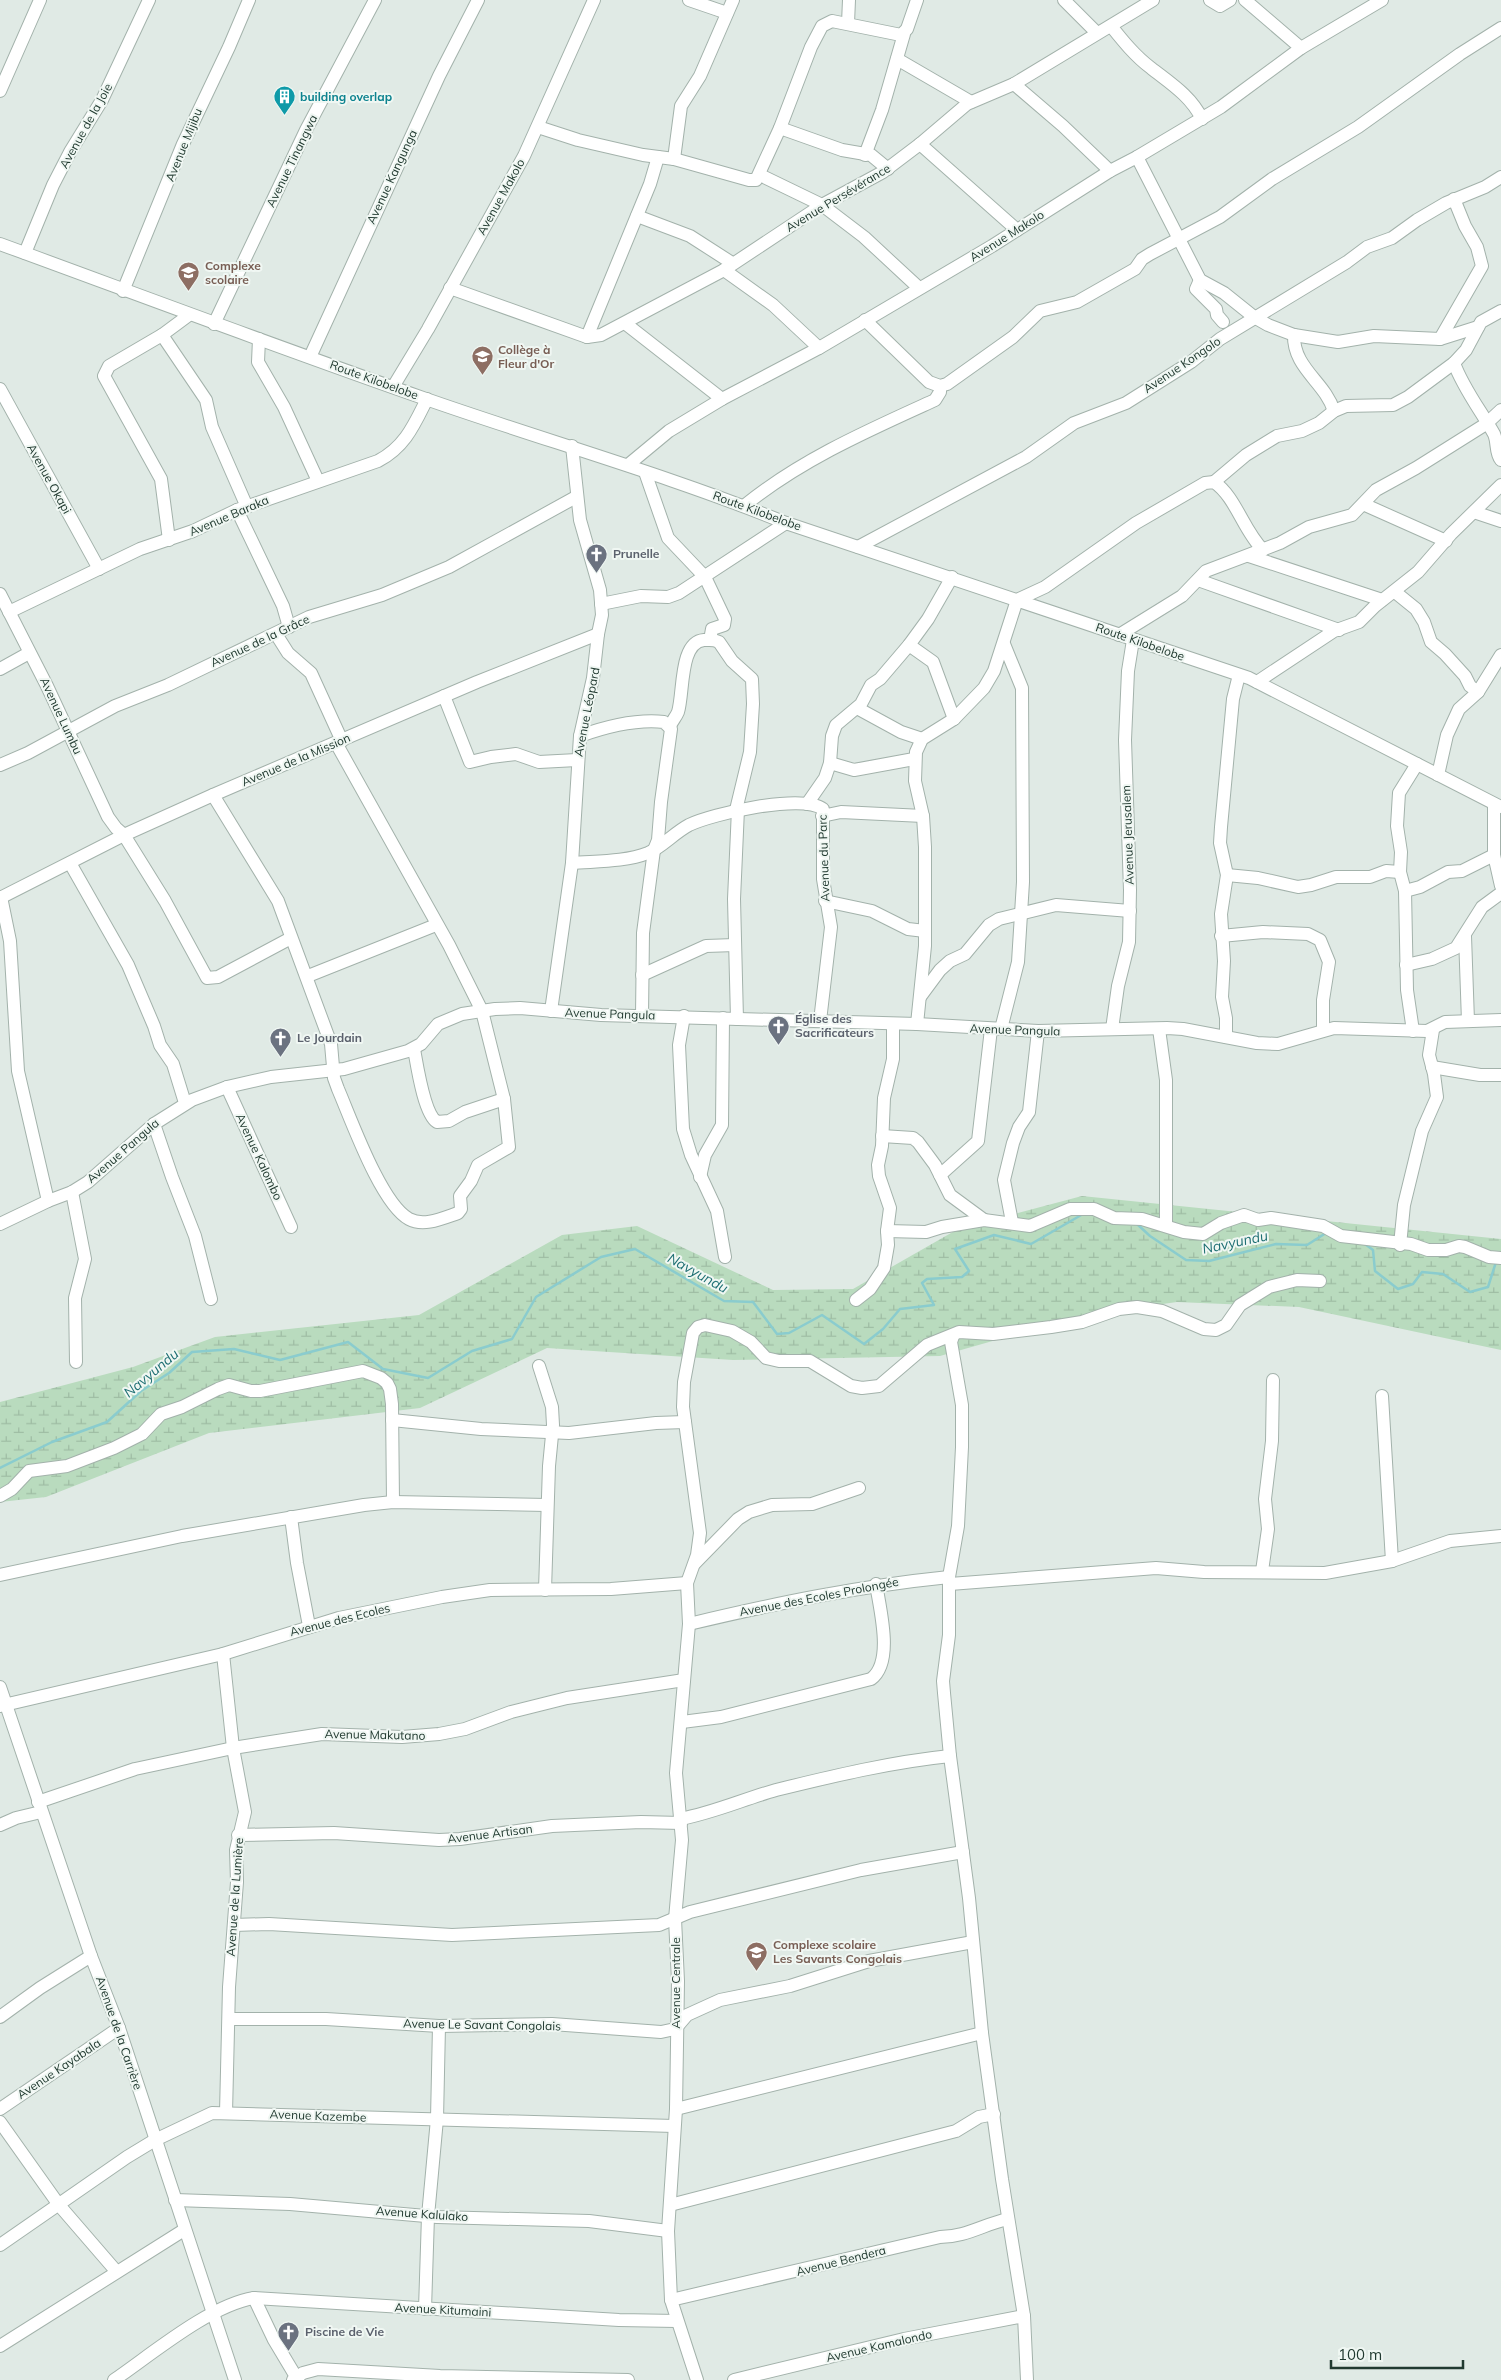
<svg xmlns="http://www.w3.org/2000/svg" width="1501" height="2380" font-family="Mulish,sans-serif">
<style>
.wetland{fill:url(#wetland-marsh)}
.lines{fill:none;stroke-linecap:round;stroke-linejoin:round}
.stream{stroke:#8accce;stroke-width:2.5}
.minor-casing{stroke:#a3b2ab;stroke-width:14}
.minor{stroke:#fff;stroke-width:12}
.labels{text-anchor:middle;stroke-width:4;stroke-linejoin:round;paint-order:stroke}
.culture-label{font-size:12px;font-weight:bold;fill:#0d838f;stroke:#f0f7f3;text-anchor:start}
.street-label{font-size:12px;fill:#213a30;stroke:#f0f7f3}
.education-label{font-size:12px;font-weight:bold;fill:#785e54;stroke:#f0f7f3;text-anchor:start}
.worship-label{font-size:12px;font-weight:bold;fill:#5b616d;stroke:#f0f7f3;text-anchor:start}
.water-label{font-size:14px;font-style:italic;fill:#1e6f73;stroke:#f0f7f3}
</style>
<defs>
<pattern id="wetland-marsh" width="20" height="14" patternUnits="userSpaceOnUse" patternTransform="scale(1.25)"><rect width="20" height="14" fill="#b9dbbe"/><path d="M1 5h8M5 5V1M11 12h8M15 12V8" fill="none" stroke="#9fbda4"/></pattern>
</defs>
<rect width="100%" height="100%" fill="#e0eae5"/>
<path class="wetland" d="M1082,1196l419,43v111l-202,-43 -122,-5 -93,13 -144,41 -207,4 -186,-12 -127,60 -211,25 -163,64 -46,5v-100l133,-35 82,-30 204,-22 143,-80 75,-9 136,64 80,-1 105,-60z"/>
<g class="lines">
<g class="stream">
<path d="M1137,1224l13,12 36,24 23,1 67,-17 31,1 19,-12"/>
<path d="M1365,1244l8,6 2,21 23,18 15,-5 9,-12 21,2 27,18 18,-5 8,-25"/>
<path d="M0,1468l52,-26 55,-20 34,-31 28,-18 23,-21 42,-3 46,11 68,-18 35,27 45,9 44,-27 40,-12 24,-42 65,-40 34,-8 89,52 29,1 24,32 12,-1 33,-18 42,29 19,-15 17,-20 34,-4 -12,-22 5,-4 35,-2 7,-6 -14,-22 39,-14 37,9 52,-30"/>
</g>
<defs>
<g id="minor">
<path d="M689,0l38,13"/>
<path d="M1064,0l33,33"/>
<path d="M1210,0l10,6 10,-6"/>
<path d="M1245,0l56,48"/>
<path d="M848,23l1,-23"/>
<path d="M1111,26c12,15 24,30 40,42 19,15 40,28 51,51"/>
<path d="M897,59l74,43"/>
<path d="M1014,84l49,42 47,45"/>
<path d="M0,91l40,-91"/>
<path d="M538,127l40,13 65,15 31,4 75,21h7l24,-52 31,-81 11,-21 10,-5 69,14 6,-6 10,-29"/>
<path d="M780,128l62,22 29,5 17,14"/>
<path d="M920,144l97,86"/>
<path d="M865,155l17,-45 22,-76"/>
<path d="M1137,157l63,123 24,13 30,24 14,8 26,10 44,7 36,-6 66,3 38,-12"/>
<path d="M674,159l7,-53 19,-30 33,-76"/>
<path d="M760,175l62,30 42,32 55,51"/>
<path d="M637,216l53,20 42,27"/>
<path d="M0,244c142,52 283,105 426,155 120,42 242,76 360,124l463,155 252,129"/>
<path d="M25,253l28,-68 17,-33 32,-52 47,-100"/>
<path d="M724,270l49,35 46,43"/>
<path d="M1200,280l-4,9 20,20 1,6 6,7"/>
<path d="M450,288l137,49 14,-2 123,-65 98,-65 61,-33 37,-28 47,-40 47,-20 139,-84"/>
<path d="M123,291l60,-147 46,-97 20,-47"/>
<path d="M189,315l-27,20 44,65 6,27 35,80"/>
<path d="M865,320l64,62 11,4 7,-2 66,-47 27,-26 37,-9 58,-33 7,-10 8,-5 70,-37 52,-38 86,-52 102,-73 41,-26"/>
<path d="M214,324l92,-194 69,-130"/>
<path d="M626,324l96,75"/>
<path d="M162,335l-53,31 -5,10 57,103 8,61"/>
<path d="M1294,335c-1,33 31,47 40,76"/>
<path d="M587,337l63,-153 8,-27"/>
<path d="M259,339l-1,23 26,45 34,74"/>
<path d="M1440,339l42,-73 -5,-19 -12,-21 -11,-27"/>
<path d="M310,357l129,-281 39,-76"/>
<path d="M1454,363c9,25 27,48 40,71 4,9 1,19 7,26"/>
<path d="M393,387l35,-58 96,-173 70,-156"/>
<path d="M0,389l99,180"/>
<path d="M628,465l41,-34 53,-32 97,-51 173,-102 118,-75 27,-14 84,-50 80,-59 81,-48"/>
<path d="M645,472l23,66 37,39 20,42 -1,6 -12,4 -2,11"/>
<path d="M1214,482l32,-27 31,-19 25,-5 17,-8 15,-12 12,-5 47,-1 15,-8 46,-34 12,-13 15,-28 20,-11"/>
<path d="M1363,504l83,37"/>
<path d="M744,506c56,-46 125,-76 191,-106l5,-8v-6"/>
<path d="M237,510l46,96 6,21"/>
<path d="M1474,512l27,9"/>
<path d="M858,547l168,-90 48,-34 52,-20 65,-41 29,-23 127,-77 20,-15 25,-9 25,-18 29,-17 39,-16 16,-10"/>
<path d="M1249,556l133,44"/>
<path d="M1198,580l141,50"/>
<path d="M1395,592l21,17 8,13 7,20 14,12 20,22 5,10 8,6"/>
<path d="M0,594l47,92 61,131 8,11 8,7 41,66 42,77 11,-1 73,-39"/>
<path d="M601,604l40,-8 27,1 11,-4 107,-70"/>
<path d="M9,612l131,-63 53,-18 44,-21 141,-49c27,-14 36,-36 49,-62"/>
<path d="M276,634l12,19 23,20 31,68"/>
<path d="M1119,635l63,-39 24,-25 74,-28 29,-16 43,-12 24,-25 40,-22 70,-44 15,-14"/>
<path d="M909,645l24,17 21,57"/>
<path d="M0,669l29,-16"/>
<path d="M1257,682l77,-51 25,-9 16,-16 43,-34 33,-38 50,-49"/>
<path d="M444,696l26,66 21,-5 25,-3 23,8 38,-2"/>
<path d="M857,708l44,24 21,7"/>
<path d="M670,726c2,-5 6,-9 8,-14 6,-19 1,-70 26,-72 6,0 10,-1 15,2l13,19 20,18 1,25 -3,48 -14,58"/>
<path d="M580,736c25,-9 57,-17 84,-14l7,7 -10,73 -3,38 -4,10 -11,83 -1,82"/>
<path d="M830,763l24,7 60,-11"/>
<path d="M0,765l28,-12 87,-47 53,-21 141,-68 73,-22 67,-28 127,-70"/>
<path d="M1438,775l9,-40 12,-26 19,-17 23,-37"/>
<path d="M213,795l65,106 53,143 3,34 4,11c13,30 43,115 71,130 15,8 34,-1 49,-6l3,-4 -1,-13 11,-15 7,-16 31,-18 -5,-48 -22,-88 -33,-66 -113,-202"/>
<path d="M807,804l18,-26 5,-15 2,-27 4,-11 25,-21 10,-19 9,-6 29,-34 19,-26 24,-42"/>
<path d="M1494,804v51l7,31"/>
<path d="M822,816l19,-4 82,4"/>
<path d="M70,863l58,102 26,61 6,19 13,19 12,39"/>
<path d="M572,863c24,-2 53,-1 76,-10 14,-6 26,-20 41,-28 23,-11 113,-32 134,-16v70l8,48 -11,94"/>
<path d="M1227,875l31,3 40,9 13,-2 25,-8h34l16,-6 14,1"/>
<path d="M1405,891l15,-4 28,-15 14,-1 32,-16"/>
<path d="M1,897l9,44 8,130 30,130"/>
<path d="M0,898l124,-63 89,-40 264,-113 121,-48"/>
<path d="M825,901l47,10 36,18 17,2"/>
<path d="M1221,936l42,-4 45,2 12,6 9,22 -6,38v30"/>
<path d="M1465,936l3,85"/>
<path d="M1406,965l26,-6 24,-11 26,-41 19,-14"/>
<path d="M642,975l64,-29 29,-1"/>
<path d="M308,976l128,-51"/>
<path d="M920,997l20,-27 10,-9 15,-7 24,-29 10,-6 57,-14 74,6"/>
<path d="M551,1011l21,-148 8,-127 13,-58 5,-44 4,-19 -2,-25 -20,-70 -8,-74"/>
<path d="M684,1016l-5,29 4,84 8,26 26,56 8,46"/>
<path d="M737,1019l-3,-120 4,-90"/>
<path d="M917,1024l8,-78v-99l-2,-31 -8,-35 1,-29 6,-13 32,-20 30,-31 10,-17 23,-71 28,-13 91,-64 69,-40 9,-1c22,15 29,48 49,68"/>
<path d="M1001,1029l17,-67 5,-80 -1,-194 -18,-44"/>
<path d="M1112,1029l6,-43 11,-44 1,-52 -5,-150 3,-69 5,-31"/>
<path d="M1159,1029l7,51v146"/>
<path d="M1413,1031l-6,-41 -2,-99 -5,-19 1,-20 -4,-26 2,-33 18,-29"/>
<path d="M1226,1037v-19l-4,-21 2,-36 -3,-47 6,-39 -7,-32 1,-16 12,-128 6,-24"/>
<path d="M414,1049c3,16 10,65 23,73l12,-1 16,-9 39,-13"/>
<path d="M1432,1067l48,8h21"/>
<path d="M227,1087l64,140"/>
<path d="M154,1124l18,53 23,59 16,63"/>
<path d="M882,1136l31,2 5,4 17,23 15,30 34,25"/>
<path d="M940,1175l38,-34 13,-112"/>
<path d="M700,1177l5,-22 17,-30 1,-107"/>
<path d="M72,1192l13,67 -10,39 1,64"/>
<path d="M1012,1222l-8,-42 9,-37 6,-16 10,-15 9,-81"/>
<path d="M0,1224l48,-23 24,-9 16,-10 66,-58 38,-24 35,-13 44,-10 73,-8 64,-18 13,-7 17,-20 24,-10 33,-5 25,-1 81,7 316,9 121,7 129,-3 16,1 74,14 21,1 56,-16 93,3 18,-9 56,-2"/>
<path d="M887,1231l39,1 16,-5 42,-7 46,6 40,-17h24l20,9 28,1 42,13 19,2 18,-11 23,-8 14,5 13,-2 52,8 18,10 70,8 17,6h18l13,-4 6,1 24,10 12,1"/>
<path d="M1400,1245l4,-40 18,-74 15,-34 -3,-23 -5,-19 4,-25"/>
<path d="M856,1300l14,-11 14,-21 4,-23 -1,-14 3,-23 -11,-32 -1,-11 4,-19 2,-48 9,-39v-35"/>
<path d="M953,1336l-2,6 11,63v42l-4,79 -9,51v58l-6,46 1,12 6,63 19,142 13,135 20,146 22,137 3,64"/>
<path d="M539,1366l13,41 1,18 -4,41 -4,124"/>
<path d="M1382,1396l10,165"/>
<path d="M392,1420l89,9 88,4 87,-10 29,-1"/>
<path d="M0,1496l12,-7 17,-18 38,-5 47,-18 28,-14 19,-20 21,-7 36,-18 11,-4 22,6h9l103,-20 18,7 6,5 3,6 2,15 1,98"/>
<path d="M291,1517l6,46 12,63"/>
<path d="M695,1563l43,-44 11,-7 23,-7 40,-1 47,-16"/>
<path d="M1262,1571l6,-42 -3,-30 7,-58 1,-61"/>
<path d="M0,1575l182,-39 182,-31 29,-3 154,3"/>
<path d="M950,1584l206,-16 48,4 121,1 67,-12 58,-20 51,-5"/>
<path d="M689,1624c88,-21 171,-38 260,-47"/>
<path d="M223,1654l10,94 12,64 -9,38 1,32 -8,105 -3,126"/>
<path d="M0,1687l91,269 28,72 116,352"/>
<path d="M0,1706l223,-52 116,-36 103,-21 48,-7 121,-1 76,-6"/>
<path d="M682,1722l39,-5 150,-38c23,-17 9,-69 5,-95"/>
<path d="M38,1802l97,-33 98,-21 89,-14 80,3 37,-3 26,-5 46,-17 56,-14 117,-18"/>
<path d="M680,1819c33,-6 64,-20 96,-29 57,-14 115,-28 174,-34"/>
<path d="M0,1825l16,-7 25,-6"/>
<path d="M238,1835l96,-2 105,7 21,-1 92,-13 89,-4 40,1"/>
<path d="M234,1925l35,-1 183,11 207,-10 31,-13 171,-42 102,-18"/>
<path d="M0,2017l40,-29 51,-32"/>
<path d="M229,2019h97l113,7 113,-2 109,8 14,-3 12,-14 33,-15 70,-14 79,-25 104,-19"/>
<path d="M0,2109l119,-81"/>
<path d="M676,2109l306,-76"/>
<path d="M0,2122l59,83 57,66"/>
<path d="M175,2200l115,4 147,13 152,4 79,10"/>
<path d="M670,2205l286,-74 23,-14 15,-3"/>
<path d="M0,2245l127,-88 28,-17 57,-27 462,13"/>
<path d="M254,2298l20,42 24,40"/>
<path d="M671,2300l269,-63c26,0 44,-13 68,-18"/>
<path d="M425,2309l3,-93 9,-97 2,-93"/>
<path d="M0,2346l184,-116"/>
<path d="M114,2380c38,-26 96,-75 140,-82l365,22 58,1"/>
<path d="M293,2380l10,-7 15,-4 122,7 188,4"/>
<path d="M697,2380l-26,-80 -3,-69 8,-122 2,-128 -3,-62 7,-79 -6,-67 13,-149 -2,-41 10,-28 3,-22 -17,-126 1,-25 9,-49 5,-6 7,-2 27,6 19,11 15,16 13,3h31l41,25 11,2 17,-2 48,-41 32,-13 34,2 58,-7 31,-5 37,-13 18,-2 25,4 42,18 12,1 10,-5 14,-20 29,-18 28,-7 23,1"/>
<path d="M734,2380l170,-41 120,-23"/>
</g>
</defs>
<use href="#minor" class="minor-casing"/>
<use href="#minor" class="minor"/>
</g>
<defs>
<symbol id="building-pin" viewBox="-11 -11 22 30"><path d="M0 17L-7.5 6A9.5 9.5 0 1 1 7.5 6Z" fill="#0f9aa8" stroke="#f0f7f3"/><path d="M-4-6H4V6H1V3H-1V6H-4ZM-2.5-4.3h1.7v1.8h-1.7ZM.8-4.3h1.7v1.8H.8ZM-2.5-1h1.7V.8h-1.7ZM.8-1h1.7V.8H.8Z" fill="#fff"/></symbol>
<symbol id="school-pin" viewBox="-11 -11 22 30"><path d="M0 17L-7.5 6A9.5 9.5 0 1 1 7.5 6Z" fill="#8d6e63" stroke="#f0f7f3"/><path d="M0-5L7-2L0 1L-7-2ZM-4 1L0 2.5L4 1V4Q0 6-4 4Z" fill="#fff"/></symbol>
<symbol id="church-pin" viewBox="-11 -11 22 30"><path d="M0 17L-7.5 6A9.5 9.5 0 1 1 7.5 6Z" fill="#6b7280" stroke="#f0f7f3"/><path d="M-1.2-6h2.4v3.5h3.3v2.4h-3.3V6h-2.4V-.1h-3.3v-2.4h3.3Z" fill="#fff"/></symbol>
</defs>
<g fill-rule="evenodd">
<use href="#building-pin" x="272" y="84" width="25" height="34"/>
<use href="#school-pin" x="176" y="260" width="25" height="34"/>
<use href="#school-pin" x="470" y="344" width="25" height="34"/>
<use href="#church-pin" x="584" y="542" width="25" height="34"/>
<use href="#church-pin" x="766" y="1014" width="25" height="34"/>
<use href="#church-pin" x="268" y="1026" width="25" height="34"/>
<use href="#school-pin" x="744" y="1940" width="25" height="34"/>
<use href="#church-pin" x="276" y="2320" width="25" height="34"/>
</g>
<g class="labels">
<g class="culture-label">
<text x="300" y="101">building overlap</text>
</g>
<g class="street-label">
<text transform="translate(86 126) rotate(-61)" y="4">Avenue de la Joie</text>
<text transform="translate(184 145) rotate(-68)" y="4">Avenue Mijibu</text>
<text transform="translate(292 161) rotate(-64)" y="4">Avenue Tinangwa</text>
<text transform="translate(392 177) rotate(-65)" y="4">Avenue Kangunga</text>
<text transform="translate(501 197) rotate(-61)" y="4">Avenue Makolo</text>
<text transform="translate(838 198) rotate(-31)" y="4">Avenue Persévérance</text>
<text transform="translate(1007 236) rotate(-32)" y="4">Avenue Makolo</text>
<text transform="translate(1182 365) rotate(-34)" y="4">Avenue Kongolo</text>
<text transform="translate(374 380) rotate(20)" y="4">Route Kilobelobe</text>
<text transform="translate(49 479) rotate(61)" y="4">Avenue Okapi</text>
<text transform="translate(757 511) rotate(20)" y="4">Route Kilobelobe</text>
<text transform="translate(229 516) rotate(-23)" y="4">Avenue Baraka</text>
<text transform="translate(260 641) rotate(-25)" y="4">Avenue de la Grâce</text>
<text transform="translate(1140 642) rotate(19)" y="4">Route Kilobelobe</text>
<text transform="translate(587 712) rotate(-79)" y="4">Avenue Léopard</text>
<text transform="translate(61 716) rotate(65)" y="4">Avenue Lumbu</text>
<text transform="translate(296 760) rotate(-23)" y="4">Avenue de la Mission</text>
<text transform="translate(1128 835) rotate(-92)" y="4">Avenue Jerusalem</text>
<text transform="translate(824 858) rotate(-92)" y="4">Avenue du Parc</text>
<text transform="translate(610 1014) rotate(2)" y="4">Avenue Pangula</text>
<text transform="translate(1015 1030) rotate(2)" y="4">Avenue Pangula</text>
<text transform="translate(123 1151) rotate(-41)" y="4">Avenue Pangula</text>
<text transform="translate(259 1157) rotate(65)" y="4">Avenue Kalombo</text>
<text transform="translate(819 1597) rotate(-11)" y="4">Avenue des Ecoles Prolongée</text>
<text transform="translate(340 1620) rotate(-14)" y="4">Avenue des Ecoles</text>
<text transform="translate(375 1735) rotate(1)" y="4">Avenue Makutano</text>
<text transform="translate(490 1834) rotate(-7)" y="4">Avenue Artisan</text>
<text transform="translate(235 1897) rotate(-86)" y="4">Avenue de la Lumière</text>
<text transform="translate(676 1983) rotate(-90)" y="4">Avenue Centrale</text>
<text transform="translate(482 2025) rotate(1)" y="4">Avenue Le Savant Congolais</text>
<text transform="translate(119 2033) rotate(71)" y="4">Avenue de la Carrière</text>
<text transform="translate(59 2069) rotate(-34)" y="4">Avenue Kayabala</text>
<text transform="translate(318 2116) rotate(2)" y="4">Avenue Kazembe</text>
<text transform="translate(422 2214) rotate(4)" y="4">Avenue Kalulako</text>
<text transform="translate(841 2261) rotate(-14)" y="4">Avenue Bendera</text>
<text transform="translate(443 2310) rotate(3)" y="4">Avenue Kitumaini</text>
<text transform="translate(879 2346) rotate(-13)" y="4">Avenue Kamalondo</text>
</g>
<g class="education-label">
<text x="205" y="270">Complexe<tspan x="205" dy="14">scolaire</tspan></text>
<text x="498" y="354">Collège à<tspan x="498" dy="14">Fleur d'Or</tspan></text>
<text x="773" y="1949">Complexe scolaire<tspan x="773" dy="14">Les Savants Congolais</tspan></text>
</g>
<g class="worship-label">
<text x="613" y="558">Prunelle</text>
<text x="795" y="1023">Église des<tspan x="795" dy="14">Sacrificateurs</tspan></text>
<text x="297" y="1042">Le Jourdain</text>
<text x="305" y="2336">Piscine de Vie</text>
</g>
<g class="water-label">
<text transform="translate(1235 1242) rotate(-12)" y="5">Navyundu</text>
<text transform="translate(698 1273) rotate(29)" y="5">Navyundu</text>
<text transform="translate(151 1373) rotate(-40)" y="5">Navyundu</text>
</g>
</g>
<path d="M1331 2360v8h132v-8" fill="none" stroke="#213a30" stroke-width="2.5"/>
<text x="1338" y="2360" font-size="15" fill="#213a30" stroke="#f0f7f3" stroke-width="4" paint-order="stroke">100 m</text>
</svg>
